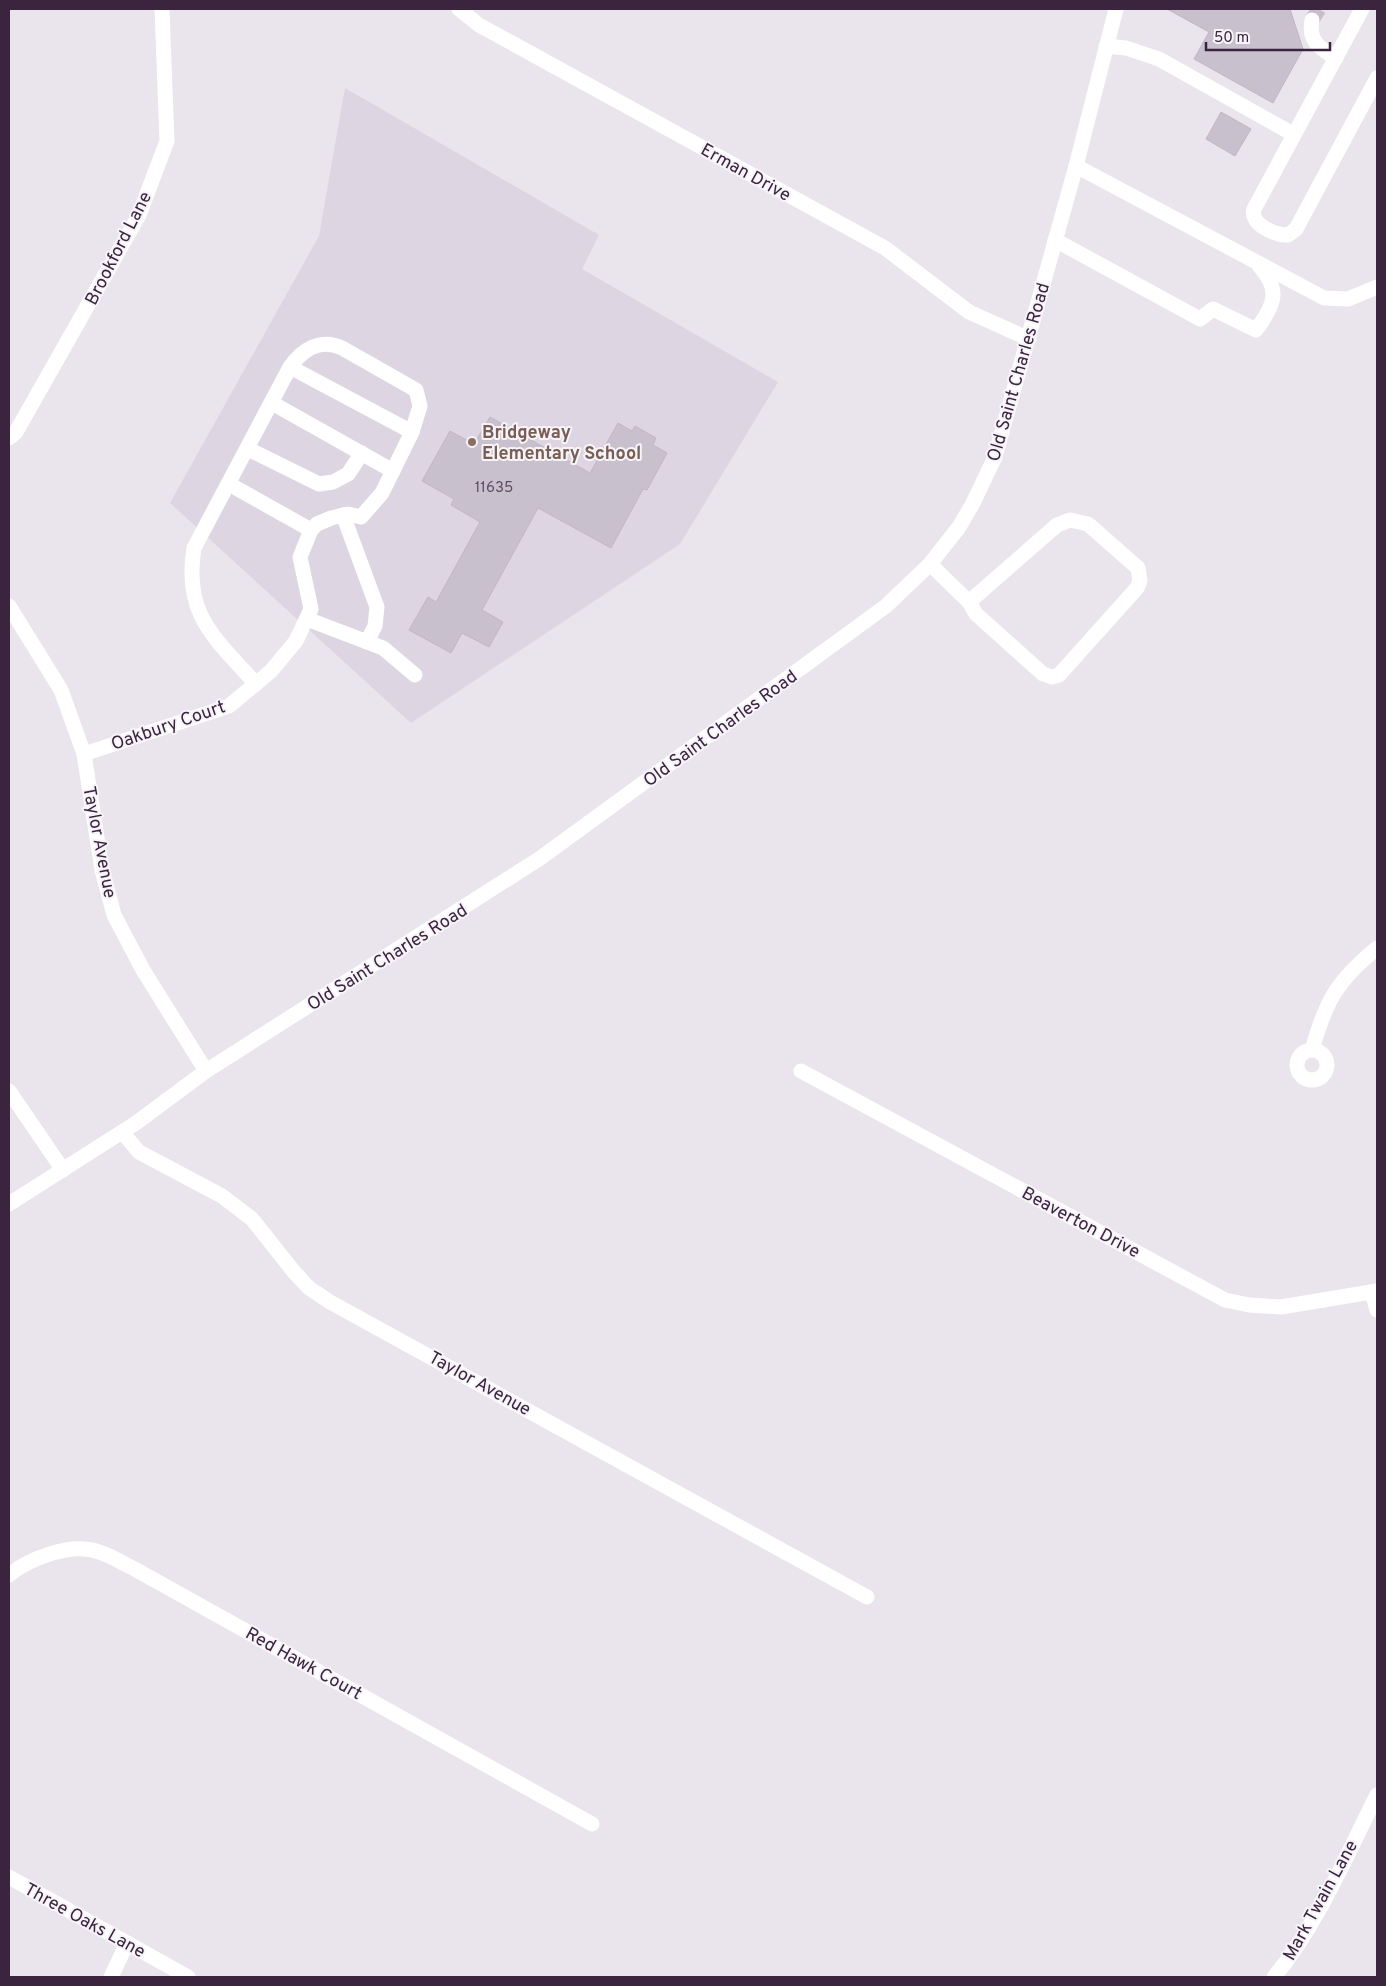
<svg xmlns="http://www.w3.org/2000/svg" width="1386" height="1986" font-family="Overpass,sans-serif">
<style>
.built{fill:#ddd5e1}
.building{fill:#c9c0ce;stroke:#c2b6c6}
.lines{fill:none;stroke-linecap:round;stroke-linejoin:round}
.minor-tunnel{stroke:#c7beca;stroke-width:15;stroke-dasharray:15 8;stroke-linecap:butt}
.minor{stroke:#fff;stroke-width:15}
.education-dot{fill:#8d6e63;stroke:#f7f4f9;stroke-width:2}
.labels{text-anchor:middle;stroke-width:4;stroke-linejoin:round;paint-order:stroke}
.number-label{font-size:15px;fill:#5e4b62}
.street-label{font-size:18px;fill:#3a243e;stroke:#f7f4f9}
.education-label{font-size:18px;font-weight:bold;fill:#785e54;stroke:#f7f4f9;text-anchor:start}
</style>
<rect width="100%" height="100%" fill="#eae4ed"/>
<path class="built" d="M345,88l254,147 -17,34 196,113 -98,162 -269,179 -241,-220 149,-267z"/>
<g class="building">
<path d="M1167,9h123l13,40 -30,54 -79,-44 15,-27z"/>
<path d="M1221,112l30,17 -16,27 -29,-17z"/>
<path d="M490,417l100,56 28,-50 14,8 3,-5 21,12 -3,7 14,8 -20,37 -4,-1 -32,59 -73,-40 -56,102 21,12 -14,25 -27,-14 -11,20 -42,-23 19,-33 8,5 44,-80 -29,-17 3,-6 -32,-18 28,-50 24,13z"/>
</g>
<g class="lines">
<path class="minor-tunnel" d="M1312,20l7,-11"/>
<g class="minor">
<path d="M459,9l20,16 406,223 84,64 60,27"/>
<path d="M1362,9l-108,200c-5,15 22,27 34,26l8,-6 81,-151"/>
<path d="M1312,20c-4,21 7,28 24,38"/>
<path d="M1106,46l20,2 33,11 134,75"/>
<path d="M1076,166l248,132 24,1 29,-12"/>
<path d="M1055,240l145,79 13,-10 43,21c17,-23 26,-39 4,-63"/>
<path d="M272,403l121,68"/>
<path d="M9,438l7,-6 123,-217 28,-74 -5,-132"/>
<path d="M248,449l71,35 14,-2 15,-8 14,-21"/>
<path d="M229,484l82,46"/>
<path d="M343,515l34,92 -2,19 -8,16"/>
<path d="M930,564l39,38 7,12 67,60 9,3 7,-2 78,-87 3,-7 -2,-13 -50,-44 -18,-4 -13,5 -88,77"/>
<path d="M9,606l52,84 23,64 18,116 12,45 29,55 63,101"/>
<path d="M307,619l76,29 32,27"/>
<path d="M256,684c-41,-46 -73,-69 -62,-136l96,-181c13,-18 31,-29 52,-19l74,42 4,16 -8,26"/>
<path d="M84,754l145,-48 42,-35 25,-30 15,-32 -11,-52 11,-27 6,-6 14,-6 17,-4 13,3 21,-24 30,-61 -122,-65"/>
<circle cx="1312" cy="1065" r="15"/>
<path d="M1312,1050c14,-50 25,-69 65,-102"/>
<path d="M801,1071l424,229 24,5 32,2 96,-16"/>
<path d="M9,1091l54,79"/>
<path d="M122,1132l17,20 83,44 30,23 42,53 15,16 21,14 537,295"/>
<path d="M9,1204l127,-81 70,-52 333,-212 347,-253 44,-42 29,-37 13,-22 23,-48 81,-291 40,-157"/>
<path d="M1372,1293l5,17"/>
<path d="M9,1575c21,-17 63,-33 90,-23 11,3 21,10 32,15l461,257"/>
<path d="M9,1877l179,100"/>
<path d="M111,1977l16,-34"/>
<path d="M1274,1977c44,-53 72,-121 103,-182"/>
</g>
</g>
<circle class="education-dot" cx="472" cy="442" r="5"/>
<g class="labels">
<g class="number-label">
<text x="494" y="492">11635</text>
</g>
<g class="street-label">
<text transform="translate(746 172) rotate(29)" y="6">Erman Drive</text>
<text transform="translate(118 248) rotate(-63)" y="6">Brookford Lane</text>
<text transform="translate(1018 372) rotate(-74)" y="6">Old Saint Charles Road</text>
<text transform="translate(168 725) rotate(-19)" y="6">Oakbury Court</text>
<text transform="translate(720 728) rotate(-36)" y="6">Old Saint Charles Road</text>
<text transform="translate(100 842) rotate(79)" y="6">Taylor Avenue</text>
<text transform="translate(387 957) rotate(-32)" y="6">Old Saint Charles Road</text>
<text transform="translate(1081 1222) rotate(28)" y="6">Beaverton Drive</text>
<text transform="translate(480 1383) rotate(29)" y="6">Taylor Avenue</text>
<text transform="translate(304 1663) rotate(29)" y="6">Red Hawk Court</text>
<text transform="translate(1320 1900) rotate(-61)" y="6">Mark Twain Lane</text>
<text transform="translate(85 1920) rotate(29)" y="6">Three Oaks Lane</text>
</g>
<g class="education-label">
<text x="482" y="438">Bridgeway<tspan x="482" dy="21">Elementary School</tspan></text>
</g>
</g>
<rect width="1386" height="1986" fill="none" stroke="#3a243e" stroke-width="20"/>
<path d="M1206 42v8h124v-8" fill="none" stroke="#3a243e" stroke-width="2.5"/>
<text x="1214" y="42" font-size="15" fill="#3a243e" stroke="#f7f4f9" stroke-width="4" paint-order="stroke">50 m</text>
</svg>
